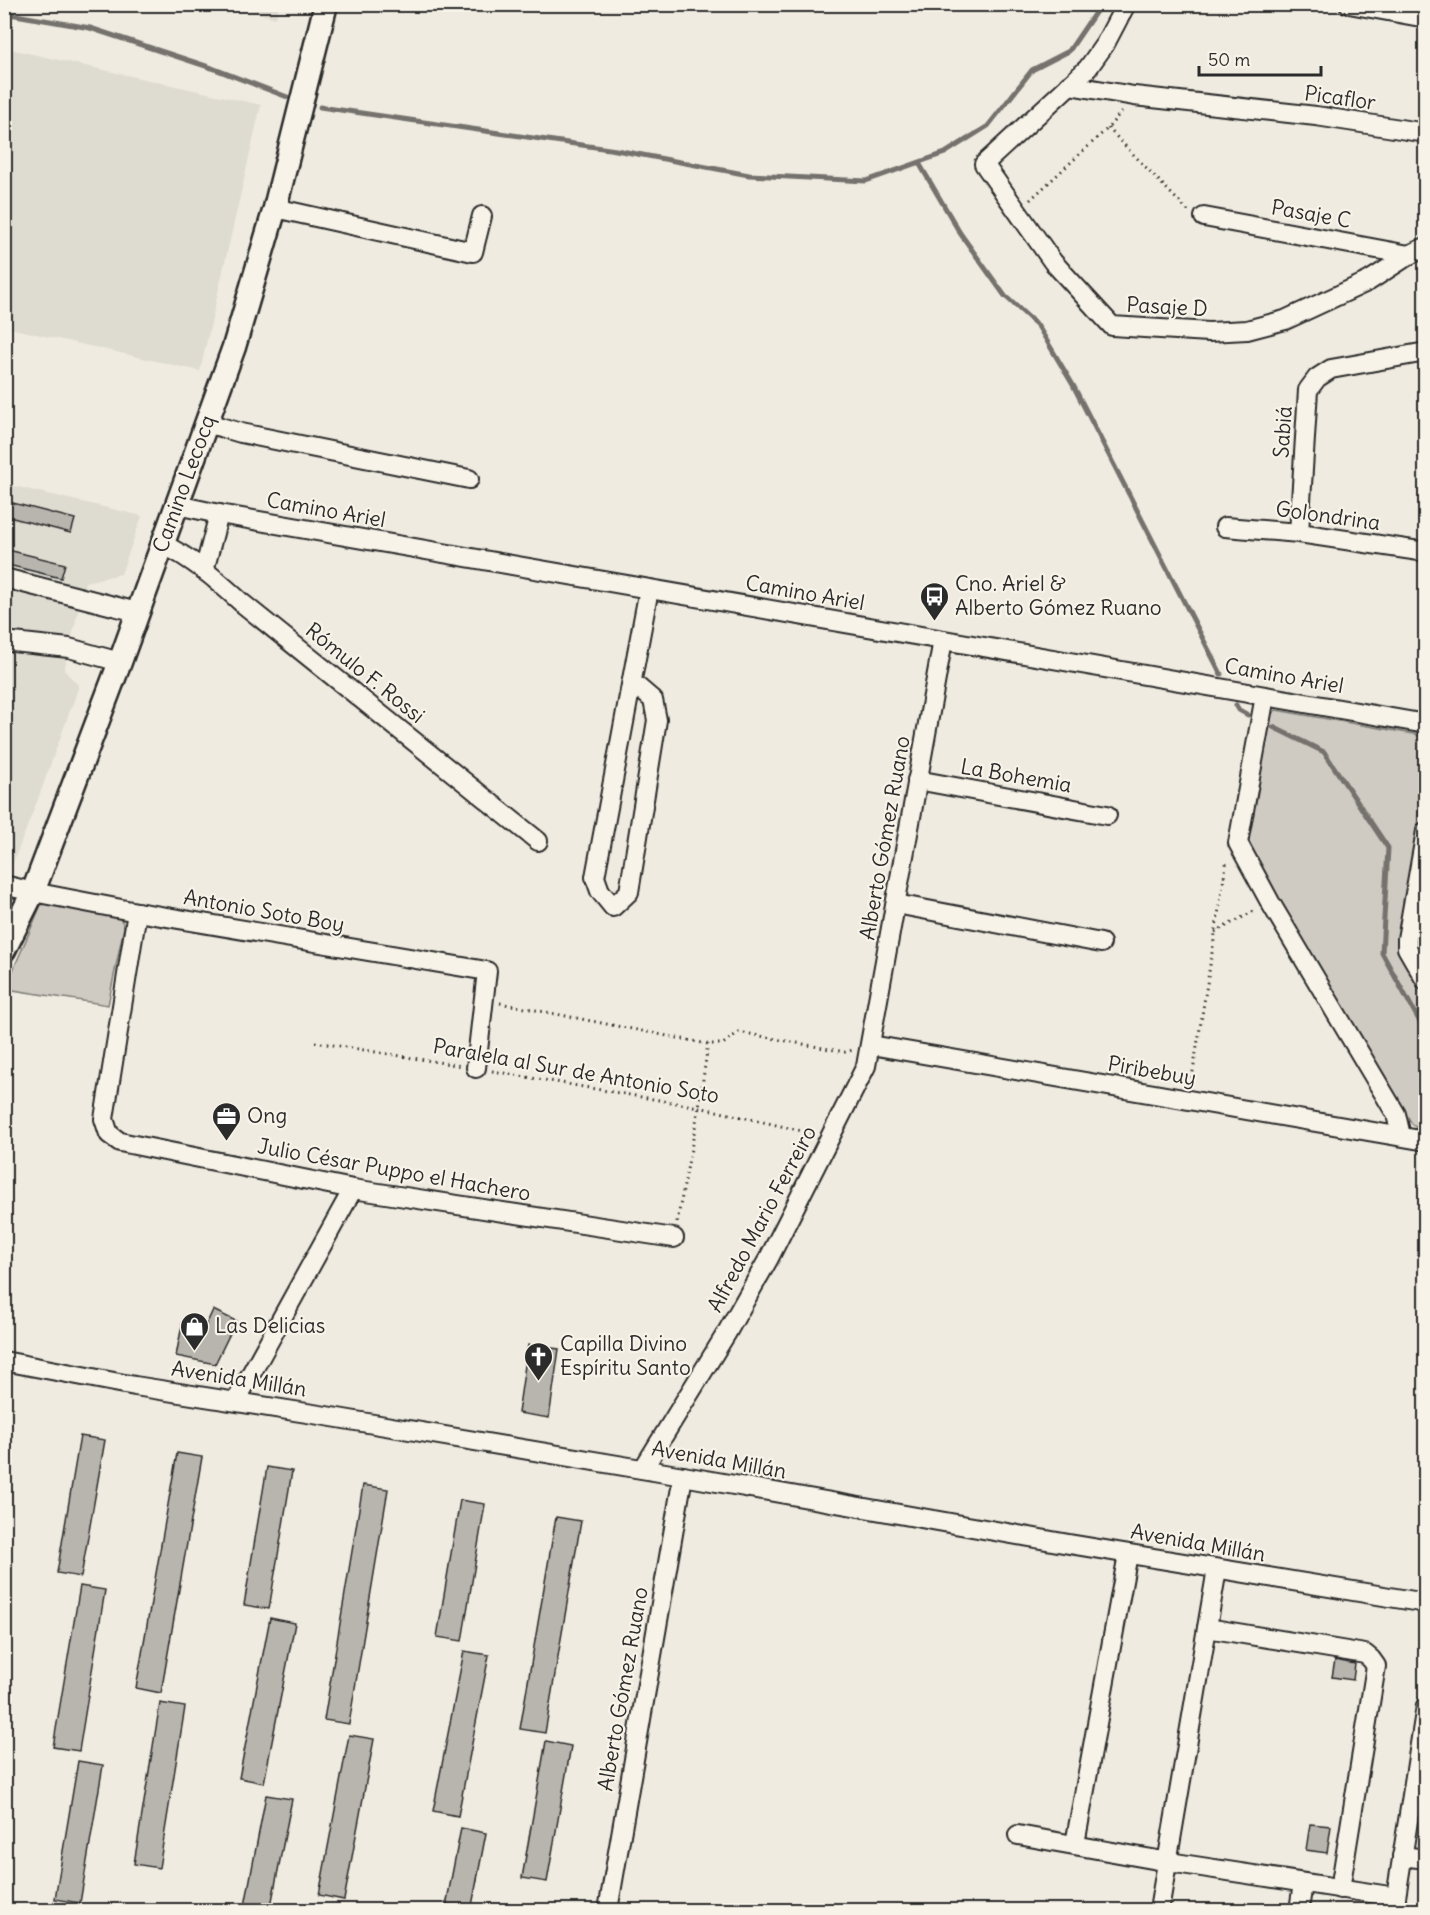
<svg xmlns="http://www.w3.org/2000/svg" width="1430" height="1915" font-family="Delius,sans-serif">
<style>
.built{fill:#dedbd1}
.green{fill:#cfcbc2;stroke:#7d7b76;stroke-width:1.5}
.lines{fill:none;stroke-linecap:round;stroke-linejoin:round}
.stream{stroke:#74726e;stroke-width:5}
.building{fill:#b8b5ae;stroke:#2b2b2b;stroke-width:1.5}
.minor-casing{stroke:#2b2b2b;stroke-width:22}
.major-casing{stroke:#2b2b2b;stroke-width:27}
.path{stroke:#2b2b2b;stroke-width:3;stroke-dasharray:1.5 4.5;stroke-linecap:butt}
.minor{stroke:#f7f3e8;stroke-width:18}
.major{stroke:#f7f3e8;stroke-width:22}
.labels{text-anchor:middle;stroke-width:4.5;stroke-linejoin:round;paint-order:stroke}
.street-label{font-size:21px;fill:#2b2b2b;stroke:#f7f3e8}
.poi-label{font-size:21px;fill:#2b2b2b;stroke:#f7f3e8;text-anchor:start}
</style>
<rect width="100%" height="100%" fill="#efebe0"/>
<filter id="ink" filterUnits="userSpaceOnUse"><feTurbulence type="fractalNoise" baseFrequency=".0167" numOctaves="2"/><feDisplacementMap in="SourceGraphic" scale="12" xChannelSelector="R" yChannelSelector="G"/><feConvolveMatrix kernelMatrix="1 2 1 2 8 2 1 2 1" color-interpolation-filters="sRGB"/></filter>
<g filter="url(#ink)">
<g class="built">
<path d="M227,5h52l-3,13z"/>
<path d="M5,48l256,57 -61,266 -195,-44z"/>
<path d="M5,484l137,32 -21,58 -36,8 -21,88 15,16 -41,113 -33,84z"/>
</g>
<g class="green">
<path d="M1276,710l149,26v38l-26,164v13l26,45v134l-7,-1 -6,-5 -165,-278 21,-129z"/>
<path d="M48,903l69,14 5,4 2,6 -16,78 -95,-15 -5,-8 33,-77z"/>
</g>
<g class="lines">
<g class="stream">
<path d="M4,13l86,15 122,40 78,30"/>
<path d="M320,107l296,43 133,25 117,6 79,-28 43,-27 44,-56 37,-19 32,-47"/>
<path d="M919,163l41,70 45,63 33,30 35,59 148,289"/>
<path d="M1236,705l3,5 9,5"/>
<path d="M1273,727l51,25 64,96 -6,105 44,80"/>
</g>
</g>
<g class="building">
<path d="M9,502l66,17 -4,14 -66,-17z"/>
<path d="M4,549l61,15 -4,14 -57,-14z"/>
<path d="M213,1310l23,11 -21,43 -39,-8 7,-36 23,5z"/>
<path d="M528,1345l31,4 -10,69 -31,-5z"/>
<path d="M80,1436l25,4 -24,137 -24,-4z"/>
<path d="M177,1453l25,4 -41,236 -25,-5z"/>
<path d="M267,1467l25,4 -23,138 -25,-4z"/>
<path d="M363,1485l25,4 -39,235 -25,-4z"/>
<path d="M460,1500l25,4 -23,137 -25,-4z"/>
<path d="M556,1517l25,4 -36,212 -25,-4z"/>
<path d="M80,1586l25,4 -26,161 -26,-4z"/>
<path d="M270,1618l25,5 -31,160 -25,-5z"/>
<path d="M464,1651l25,4 -31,161 -25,-5z"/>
<path d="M1335,1660l20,4 -2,16 -21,-3z"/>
<path d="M160,1703l25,4 -26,161 -25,-4z"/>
<path d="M349,1735l25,4 -30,161 -25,-5z"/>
<path d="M546,1741l25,5 -24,136 -25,-4z"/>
<path d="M78,1761l25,4 -23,138 -25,-4z"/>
<path d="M266,1795l26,4 -22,112h-26z"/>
<path d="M1310,1824l21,2 -4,27 -21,-3z"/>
<path d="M461,1828l25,5 -15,78h-26z"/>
</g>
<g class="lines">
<defs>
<g id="minor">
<path d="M1126,4l-21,40 -17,24 -104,96 69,98 59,64 97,6 38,-2 38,-10 84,-39 40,-26 17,-8"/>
<path d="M1349,4l77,14"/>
<path d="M1069,85l65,11 182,20 110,17"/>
<path d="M275,208l198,44 9,-36"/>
<path d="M1204,217l205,38"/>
<path d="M207,423l34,10 228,46"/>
<path d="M177,505l42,9 1207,210"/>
<path d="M1225,527l74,6 127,19"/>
<path d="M1299,533l9,-143 9,-12 14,-9 95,-17"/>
<path d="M162,544c30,14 55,36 80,59l296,238"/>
<path d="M204,571l15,-57"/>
<path d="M4,578l133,34"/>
<path d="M4,641l65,7 51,14"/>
<path d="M632,682l21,18 4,20 -28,172 -16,15 -13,-16 -5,-14 54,-288"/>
<path d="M1265,696l-27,147 32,59 126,212 5,22"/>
<path d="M917,780l190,35"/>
<path d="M1426,831l-19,108v9l19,33"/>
<path d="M4,885l29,7 104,20 350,59 -11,97"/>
<path d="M896,904l205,39"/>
<path d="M137,912l-33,207 5,15 11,8 233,47 321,49"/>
<path d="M871,1045l555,96"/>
<path d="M4,1361l131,25 191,30 357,60 386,68 357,59"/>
<path d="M236,1401l117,-212"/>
<path d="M643,1469l83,-135 43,-76 97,-192 77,-426"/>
<path d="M1207,1628l158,26 6,5 5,7 -36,223"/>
<path d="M1018,1835l151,27 227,35"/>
<path d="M1075,1844l53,-290"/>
<path d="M1402,1856l24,3"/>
<path d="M608,1910l75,-434"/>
<path d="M1159,1910l58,-341"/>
<path d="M1299,1910l4,-27"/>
<path d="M1394,1910l32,-204"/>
</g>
<path id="major" d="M4,950l29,-58 87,-230 114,-315 41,-139 51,-204"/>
</defs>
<use href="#minor" class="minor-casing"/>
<use href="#major" class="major-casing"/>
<g class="path">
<path d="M1108,128l80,83"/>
<path d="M1030,200l78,-72 14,-17"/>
<path d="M1215,932l41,-22"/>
<path d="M500,1003l208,41h15l16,-12 106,20 8,-2"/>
<path d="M315,1042l147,24"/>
<path d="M492,1071l207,36 116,27"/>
<path d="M1191,1084l36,-225"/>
<path d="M677,1222l22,-115 9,-63"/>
</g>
<use href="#minor" class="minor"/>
<use href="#major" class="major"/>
</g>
</g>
<defs>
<symbol id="bus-pin" viewBox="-11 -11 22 30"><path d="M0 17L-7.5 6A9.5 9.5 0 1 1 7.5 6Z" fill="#2b2b2b" stroke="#f7f3e8"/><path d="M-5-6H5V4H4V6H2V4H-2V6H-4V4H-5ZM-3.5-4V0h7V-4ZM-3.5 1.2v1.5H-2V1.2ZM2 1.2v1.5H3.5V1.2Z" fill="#fff"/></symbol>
<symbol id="office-pin" viewBox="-11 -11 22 30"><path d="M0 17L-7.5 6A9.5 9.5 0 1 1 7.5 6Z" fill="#2b2b2b" stroke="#f7f3e8"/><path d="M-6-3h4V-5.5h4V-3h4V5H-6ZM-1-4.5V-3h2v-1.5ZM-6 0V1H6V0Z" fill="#fff"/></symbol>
<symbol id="shop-pin" viewBox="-11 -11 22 30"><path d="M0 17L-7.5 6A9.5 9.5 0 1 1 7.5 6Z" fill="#2b2b2b" stroke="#f7f3e8"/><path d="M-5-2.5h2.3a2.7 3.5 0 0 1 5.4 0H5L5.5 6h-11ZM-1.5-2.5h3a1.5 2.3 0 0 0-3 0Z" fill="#fff"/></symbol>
<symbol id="church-pin" viewBox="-11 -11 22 30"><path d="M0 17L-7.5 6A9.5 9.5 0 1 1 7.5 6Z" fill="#2b2b2b" stroke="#f7f3e8"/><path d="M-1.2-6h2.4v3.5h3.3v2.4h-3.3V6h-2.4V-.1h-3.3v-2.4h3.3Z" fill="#fff"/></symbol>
</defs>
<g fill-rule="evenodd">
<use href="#bus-pin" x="918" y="580" width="33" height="45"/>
<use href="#office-pin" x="210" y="1100" width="33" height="45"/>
<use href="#shop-pin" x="178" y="1310" width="33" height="45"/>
<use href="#church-pin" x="522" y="1340" width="33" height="45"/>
</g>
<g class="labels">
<g class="street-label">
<text transform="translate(1340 98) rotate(8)" y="7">Picaflor</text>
<text transform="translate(1311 214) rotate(10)" y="7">Pasaje C</text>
<text transform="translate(1167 307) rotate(3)" y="7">Pasaje D</text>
<text transform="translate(1283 432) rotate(-86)" y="7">Sabiá</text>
<text transform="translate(184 484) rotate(-70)" y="7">Camino Lecocq</text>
<text transform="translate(326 510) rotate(10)" y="7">Camino Ariel</text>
<text transform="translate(1328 516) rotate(8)" y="7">Golondrina</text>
<text transform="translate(805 593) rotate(10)" y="7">Camino Ariel</text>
<text transform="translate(365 673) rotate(39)" y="7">Rómulo F. Rossi</text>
<text transform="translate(1284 676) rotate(10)" y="7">Camino Ariel</text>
<text transform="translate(1016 776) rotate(10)" y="7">La Bohemia</text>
<text transform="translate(885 838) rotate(-80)" y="7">Alberto Gómez Ruano</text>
<text transform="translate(264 911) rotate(10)" y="7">Antonio Soto Boy</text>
<text transform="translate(576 1071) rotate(10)" y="7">Paralela al Sur de Antonio Soto</text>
<text transform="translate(1152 1071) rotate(10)" y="7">Piribebuy</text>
<text transform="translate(394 1170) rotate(10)" y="7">Julio César Puppo el Hachero</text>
<text transform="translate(762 1219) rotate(-62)" y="7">Alfredo Mario Ferreiro</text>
<text transform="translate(239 1379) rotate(9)" y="7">Avenida Millán</text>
<text transform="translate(719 1460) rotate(10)" y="7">Avenida Millán</text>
<text transform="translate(1198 1543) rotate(10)" y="7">Avenida Millán</text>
<text transform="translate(623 1689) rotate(-80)" y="7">Alberto Gómez Ruano</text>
</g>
<g class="poi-label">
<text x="955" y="591">Cno. Ariel &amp;<tspan x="955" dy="24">Alberto Gómez Ruano</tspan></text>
<text x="247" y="1123">Ong</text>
<text x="215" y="1333">Las Delicias</text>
<text x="560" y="1351">Capilla Divino<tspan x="560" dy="24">Espíritu Santo</tspan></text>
</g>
</g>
<rect width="1430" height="1915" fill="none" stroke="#f7f3e8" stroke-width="24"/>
<rect x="12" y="12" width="1406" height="1891" fill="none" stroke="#2b2b2b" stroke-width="2" filter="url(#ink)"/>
<path d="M1199 66v9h122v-9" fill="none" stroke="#2b2b2b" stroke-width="3"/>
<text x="1208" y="66" font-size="18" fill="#2b2b2b" stroke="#f7f3e8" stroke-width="4.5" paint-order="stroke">50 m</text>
</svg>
